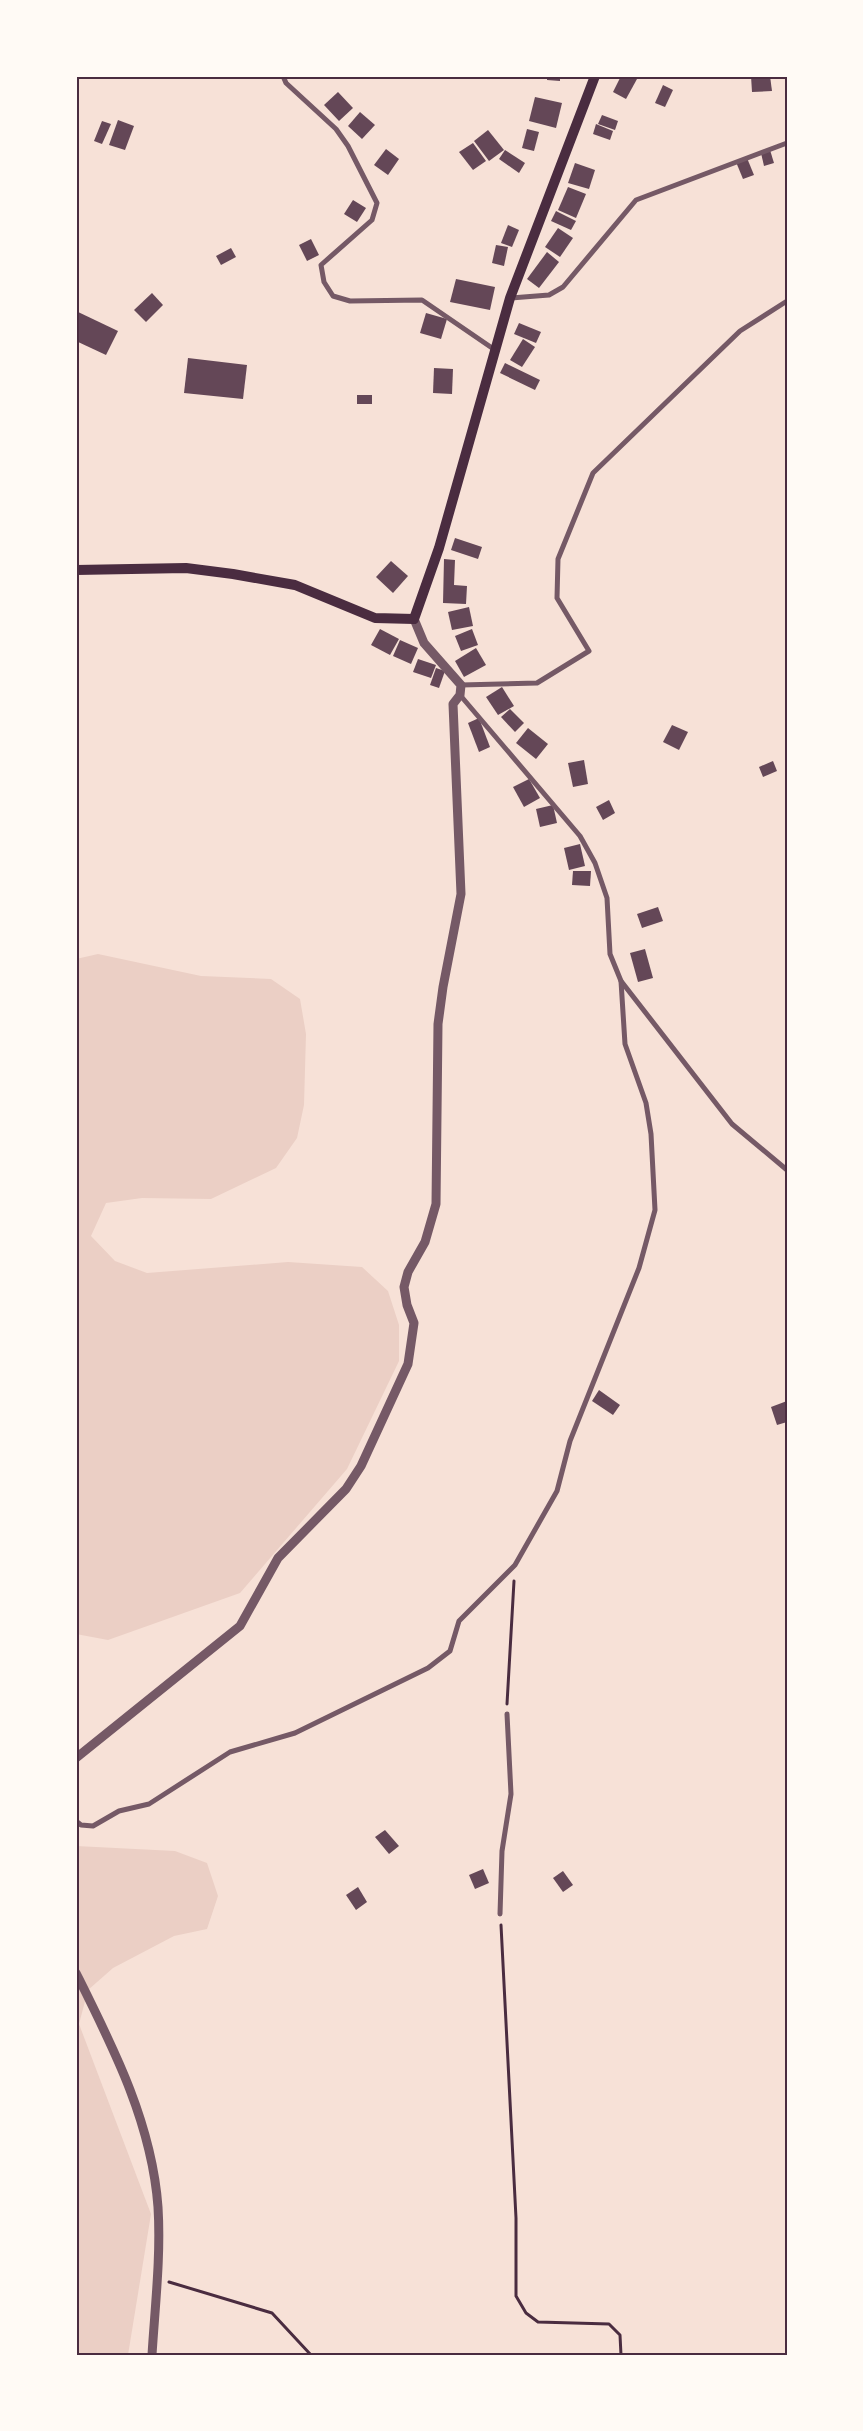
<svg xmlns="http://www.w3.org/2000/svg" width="863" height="2431" font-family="'IBM Plex Sans',sans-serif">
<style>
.green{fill:#ebcfc5}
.building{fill:#644757}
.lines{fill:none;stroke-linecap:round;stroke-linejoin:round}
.path{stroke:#4a2c40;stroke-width:3}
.minor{stroke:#755966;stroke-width:5}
.tertiary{stroke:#755966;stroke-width:9}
.secondary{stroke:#4a2c40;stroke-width:10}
.neatline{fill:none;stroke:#4a2c40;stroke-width:2}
</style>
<rect width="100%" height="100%" fill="#f7e1d7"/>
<g class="green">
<path d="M98,954l103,22 70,3 29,20 6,35 -2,71 -7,33 -21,30 -65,31 -69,-1 -36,5 -15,33 24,25 32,12 141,-11 74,5 26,24 11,34v36l-52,108 -107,124 -132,47 -32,-6v-675z"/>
<path d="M76,1846l99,5 32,12 11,33 -11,33 -33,7 -61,32 -25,22 -9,34 72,190 -23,141h-52z"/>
</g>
<g class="building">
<path d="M547,76h13v5l-13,-1z"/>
<path d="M621,76h10l6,3 -11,20 -13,-7z"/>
<path d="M751,76h19l2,15 -20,1z"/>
<path d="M663,85l10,5 -8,17 -10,-4z"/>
<path d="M338,92l15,16 -14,13 -15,-16z"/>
<path d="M535,97l27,6 -6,25 -27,-7z"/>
<path d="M360,112l15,13 -13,14 -14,-13z"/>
<path d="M602,115l16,6 -3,9 -17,-6z"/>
<path d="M118,120l16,6 -9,24 -16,-5z"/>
<path d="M102,121l9,3 -9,20 -8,-3z"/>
<path d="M596,124l17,7 -3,9 -17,-6z"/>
<path d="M527,129l12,3 -5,19 -12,-3z"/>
<path d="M488,130l16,20 -15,11 -15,-20z"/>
<path d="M473,143l13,18 -13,9 -14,-18z"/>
<path d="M386,149l13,10 -11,16 -14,-10z"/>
<path d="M505,150l20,13 -6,10 -20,-14z"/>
<path d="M770,150l4,13 -10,3 -3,-13z"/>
<path d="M747,158l7,17 -11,4 -7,-17z"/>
<path d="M575,163l20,7 -6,19 -21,-6z"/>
<path d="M568,187l18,7 -10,24 -18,-8z"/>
<path d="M353,200l13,8 -9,14 -13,-8z"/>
<path d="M556,211l20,10 -5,9 -20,-9z"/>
<path d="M508,225l11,5 -7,17 -11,-4z"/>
<path d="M558,228l15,10 -13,19 -15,-10z"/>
<path d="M311,239l8,16 -12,6 -8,-16z"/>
<path d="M496,245l12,2 -4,19 -12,-3z"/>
<path d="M231,248l5,9 -15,8 -5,-9z"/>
<path d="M547,252l12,10 -20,26 -12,-9z"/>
<path d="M456,279l39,8 -5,23 -40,-8z"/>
<path d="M152,293l11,12 -17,17 -12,-12z"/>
<path d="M76,311l42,20 -12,24 -30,-14z"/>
<path d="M426,313l21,6 -6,20 -21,-6z"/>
<path d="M519,323l22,9 -5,11 -22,-9z"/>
<path d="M523,339l12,8 -13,20 -12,-7z"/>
<path d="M188,358l59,7 -4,34 -59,-6z"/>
<path d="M505,363l35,17 -5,10 -35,-17z"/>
<path d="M434,368l19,1 -1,25 -19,-1z"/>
<rect x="357" y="395" width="15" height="9"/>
<path d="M455,538l27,9 -4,12 -27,-9z"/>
<path d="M444,559l11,1 -1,25 13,1 -1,18 -23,-1z"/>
<path d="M391,561l17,15 -15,17 -17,-16z"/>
<path d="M469,607l4,19 -21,4 -4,-18z"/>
<path d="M380,629l19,10 -9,16 -19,-10z"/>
<path d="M472,629l6,16 -17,6 -6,-15z"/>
<path d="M400,640l18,8 -7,16 -18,-8z"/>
<path d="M476,648l10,17 -22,12 -9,-16z"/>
<path d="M418,659l18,6 -5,13 -18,-6z"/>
<path d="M436,668l9,3 -6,17 -9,-3z"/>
<path d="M502,687l12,19 -16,9 -12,-18z"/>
<path d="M510,709l14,14 -9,9 -14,-15z"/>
<path d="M479,718l11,29 -11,5 -11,-29z"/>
<path d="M672,725l16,7 -9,18 -16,-8z"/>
<path d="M528,728l20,16 -12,15 -20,-16z"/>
<path d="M584,760l4,24 -15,3 -5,-24z"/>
<path d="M773,761l4,10 -14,6 -4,-10z"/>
<path d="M529,779l11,19 -16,9 -11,-20z"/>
<path d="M609,800l6,13 -12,7 -7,-13z"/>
<path d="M553,805l4,18 -17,4 -4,-18z"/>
<path d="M580,844l5,22 -16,4 -5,-22z"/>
<path d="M573,871h18l-1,15 -18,-1z"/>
<path d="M658,907l5,14 -21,7 -5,-14z"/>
<path d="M645,949l8,29 -15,4 -8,-29z"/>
<path d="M599,1390l21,15 -7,10 -21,-14z"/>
<path d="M787,1401v21l-10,3 -6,-18z"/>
<path d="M385,1830l14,16 -10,8 -14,-17z"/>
<path d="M483,1869l6,14 -14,6 -6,-14z"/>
<path d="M563,1871l10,14 -10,7 -10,-14z"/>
<path d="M358,1887l9,15 -11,8 -10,-15z"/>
</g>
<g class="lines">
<g class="path">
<path d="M507,1704l7,-123"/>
<path d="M501,1925l15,293v78l10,17 12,9 71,2 11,11 1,20"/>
<path d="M169,2282l103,31 39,42"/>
</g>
<g class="minor">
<path d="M283,76l3,7 50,46 12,17 29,57 -5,17 -51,45 3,17 9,14 17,5 72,-1 73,50"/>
<path d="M511,298l38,-3 14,-8 73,-87 151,-57"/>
<path d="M461,685l76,-2 52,-32 -32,-53 1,-39 35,-86 147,-142 47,-30"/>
<path d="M460,695l120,141 15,27 12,35 3,56 11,27 111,143 55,46"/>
<path d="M76,1821l5,4 12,1 26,-15 30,-7 81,-52 65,-19 133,-65 22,-17 9,-30 56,-56 42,-74 13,-50 69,-173 16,-58 -4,-76 -5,-31 -21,-59 -4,-63"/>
<path d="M500,1914l2,-63 9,-57 -4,-80"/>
</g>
<g class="tertiary">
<path d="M76,1758l164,-132 38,-68 68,-69 15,-23 47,-102 6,-41 -7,-18 -3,-18 4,-15 17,-30 11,-38 2,-180 5,-37 18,-93 -8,-190 7,-9 1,-10 -37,-42 -10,-24"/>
<path d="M76,1973c37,74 76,150 82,234 3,49 -3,99 -6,148"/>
</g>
<path class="secondary" d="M76,570l110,-2 47,6 62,11 80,33 39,1 25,-71 71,-250 85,-222"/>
</g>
<rect width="863" height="2431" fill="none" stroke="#fffaf5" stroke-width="155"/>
<rect x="78" y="78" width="708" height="2276" class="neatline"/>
</svg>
